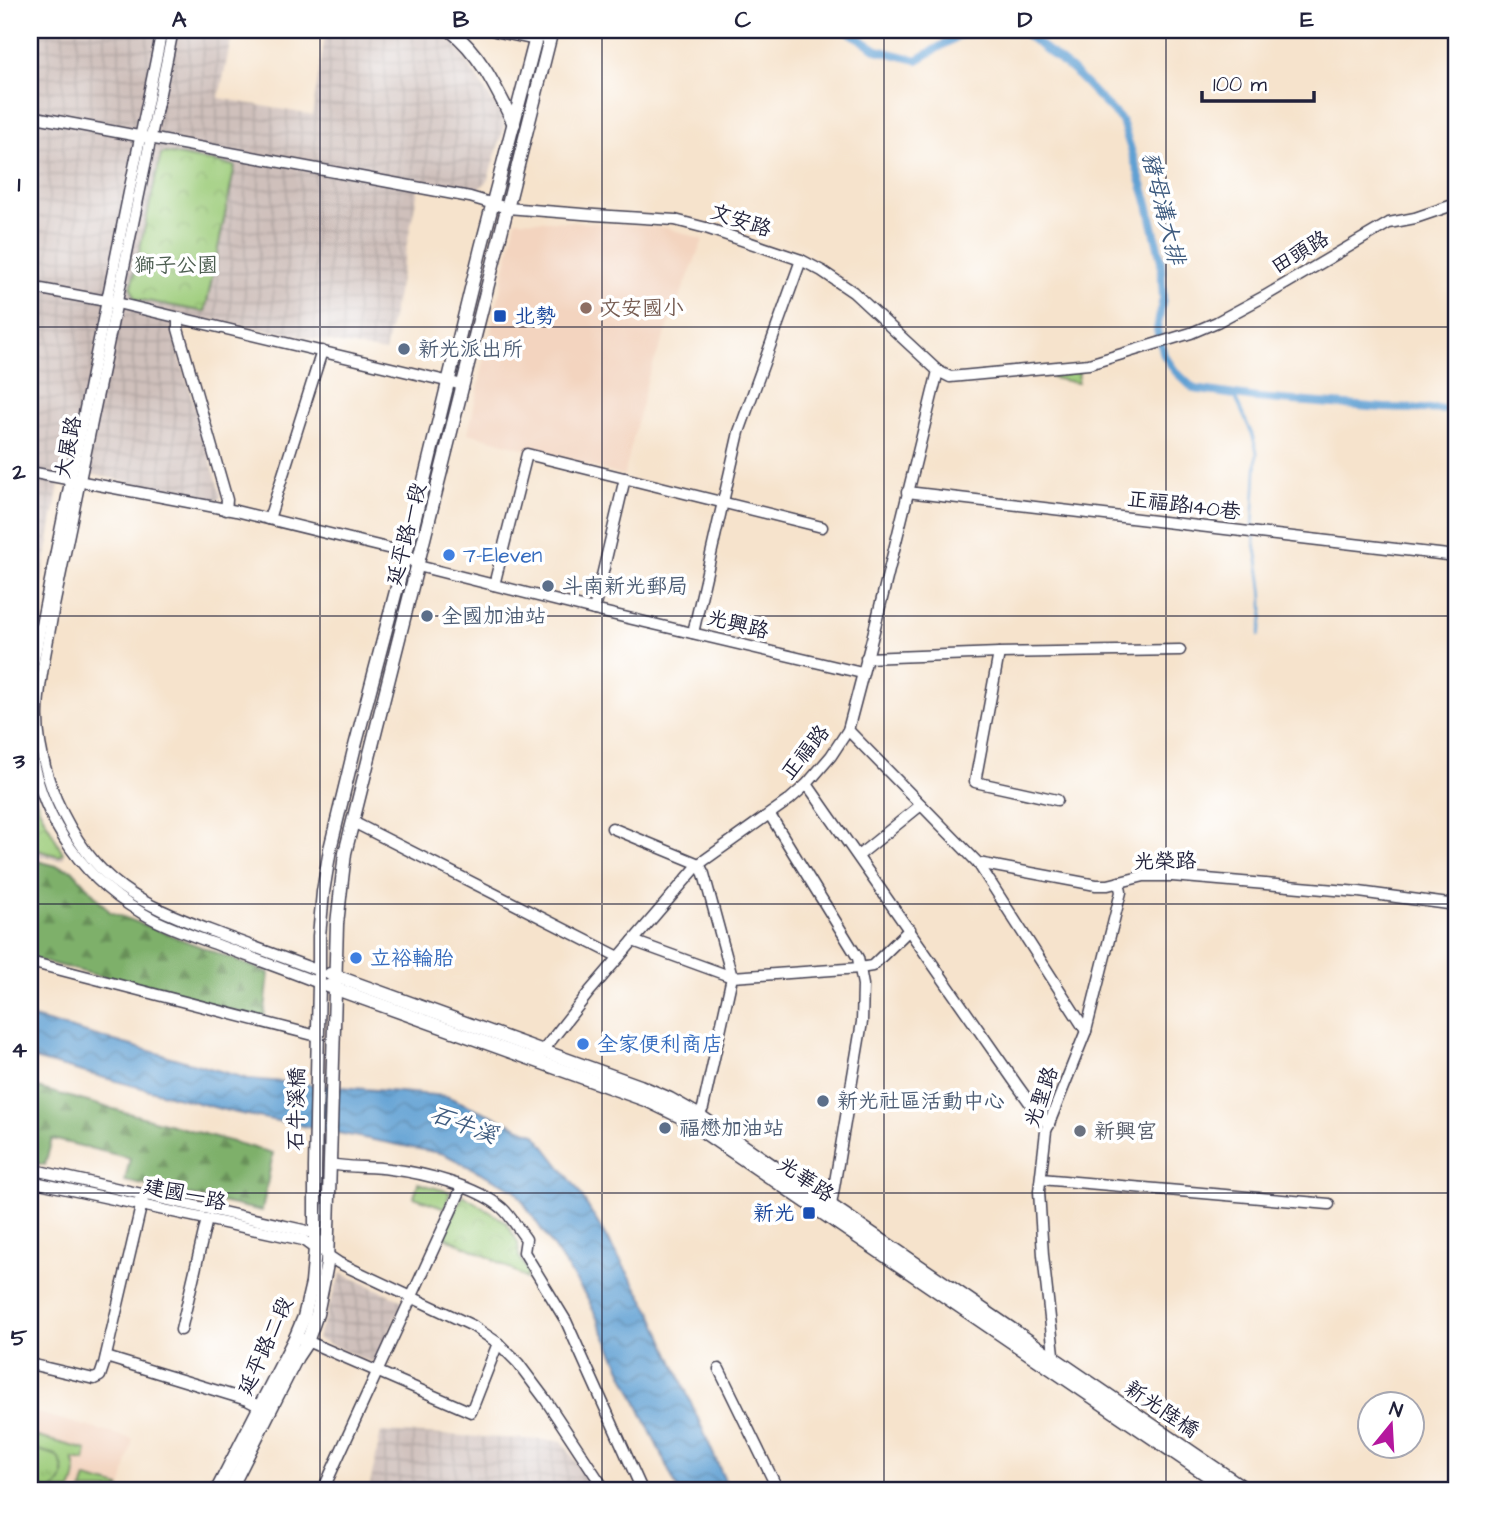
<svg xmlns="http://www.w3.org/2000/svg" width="1486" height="1520" font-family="'Architects Daughter','LXGW WenKai TC',sans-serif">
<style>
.built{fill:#f3d4bf}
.industrial{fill:url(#industrial-grid)}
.grass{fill:url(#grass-tufts);stroke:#60775a;stroke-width:2}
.forest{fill:url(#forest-firs);stroke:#506952;stroke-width:2}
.park{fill:url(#park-crowns);stroke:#60775a;stroke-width:2}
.garden{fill:#9dcc7a;stroke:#60775a;stroke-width:2}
.water{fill:url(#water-waves);stroke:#416187;stroke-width:2}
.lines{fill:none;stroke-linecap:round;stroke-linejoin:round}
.stream{stroke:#60a0d3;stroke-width:2.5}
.canal{stroke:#60a0d3;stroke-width:8}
.minor-casing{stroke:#423f51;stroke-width:13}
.major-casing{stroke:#423f51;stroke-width:15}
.minor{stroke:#fff;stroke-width:10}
.major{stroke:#fff;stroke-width:12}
.grid{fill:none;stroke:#22223b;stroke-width:2;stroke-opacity:0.55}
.education-dot{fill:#8d6e63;stroke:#fff;stroke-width:2.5}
.transit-dot{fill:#1a4fb4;stroke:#fff;stroke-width:2.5}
.service-dot{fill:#5c6f8a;stroke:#fff;stroke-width:2.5}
.shop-dot{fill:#3f7fe0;stroke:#fff;stroke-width:2.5}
.worship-dot{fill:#6b7280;stroke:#fff;stroke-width:2.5}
.labels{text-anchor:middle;stroke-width:7;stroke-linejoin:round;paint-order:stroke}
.street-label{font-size:21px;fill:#22223b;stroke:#fff}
.park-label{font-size:21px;fill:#4d5e51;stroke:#fff}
.education-label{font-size:21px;fill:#785e54;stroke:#fff;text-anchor:start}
.transit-label{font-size:21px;fill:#164399;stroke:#fff;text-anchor:start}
.service-label{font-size:21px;fill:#4e5e75;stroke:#fff;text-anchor:start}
.shop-label{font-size:21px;fill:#366cbe;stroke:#fff;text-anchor:start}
.worship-label{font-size:21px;fill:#5b616d;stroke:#fff;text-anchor:start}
.water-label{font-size:23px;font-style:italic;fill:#3e5b7f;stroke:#fff}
.neatline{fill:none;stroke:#22223b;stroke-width:2.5}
.grid-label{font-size:23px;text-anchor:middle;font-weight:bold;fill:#22223b}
</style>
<defs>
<pattern id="industrial-grid" width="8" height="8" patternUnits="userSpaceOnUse" patternTransform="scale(1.75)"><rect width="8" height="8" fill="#cfc0bb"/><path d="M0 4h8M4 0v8" fill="none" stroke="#b1a5a2"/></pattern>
<pattern id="grass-tufts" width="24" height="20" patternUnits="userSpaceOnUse" patternTransform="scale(1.75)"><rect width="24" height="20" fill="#9dcc7a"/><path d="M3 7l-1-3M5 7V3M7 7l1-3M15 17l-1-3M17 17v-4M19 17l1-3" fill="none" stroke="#87af6a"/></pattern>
<pattern id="forest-firs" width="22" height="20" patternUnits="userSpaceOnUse" patternTransform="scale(1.75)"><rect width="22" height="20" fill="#7eb06a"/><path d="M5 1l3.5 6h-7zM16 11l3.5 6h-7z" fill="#678f58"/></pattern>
<pattern id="park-crowns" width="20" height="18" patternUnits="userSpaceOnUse" patternTransform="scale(1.75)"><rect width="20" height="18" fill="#9dcc7a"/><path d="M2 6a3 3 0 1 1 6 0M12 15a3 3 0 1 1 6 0" fill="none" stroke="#87af6a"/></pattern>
<pattern id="water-waves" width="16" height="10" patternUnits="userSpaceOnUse" patternTransform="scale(1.75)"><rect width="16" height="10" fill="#60a0d3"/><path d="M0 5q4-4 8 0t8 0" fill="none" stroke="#4f82ac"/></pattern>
</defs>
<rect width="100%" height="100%" fill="#fff"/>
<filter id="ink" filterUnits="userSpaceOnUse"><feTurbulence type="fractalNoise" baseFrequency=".0143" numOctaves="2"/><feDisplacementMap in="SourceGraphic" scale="14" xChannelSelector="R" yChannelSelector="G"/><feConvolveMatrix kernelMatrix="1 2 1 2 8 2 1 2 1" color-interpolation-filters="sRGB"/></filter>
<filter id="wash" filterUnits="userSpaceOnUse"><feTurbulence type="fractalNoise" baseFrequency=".00686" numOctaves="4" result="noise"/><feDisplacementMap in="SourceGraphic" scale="28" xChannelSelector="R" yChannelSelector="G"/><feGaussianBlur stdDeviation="1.57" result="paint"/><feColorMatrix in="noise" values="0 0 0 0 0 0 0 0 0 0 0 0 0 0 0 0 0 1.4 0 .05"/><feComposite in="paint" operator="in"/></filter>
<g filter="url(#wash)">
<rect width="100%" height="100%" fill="#f6e3cc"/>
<g class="built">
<path d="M516,220l92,3 60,5 35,12 -55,137 -24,99 -156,-43z"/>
<path d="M30,1411l103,28 -12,51h-91z"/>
</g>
<g class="industrial">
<path d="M30,30h203l-14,68 93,17 14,-85h95l23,8 12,7 47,73 1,10 -17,54 -12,9 -55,-11 -35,172 -175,-32 -4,11 -35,-4 50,168 -2,5h-5l-152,-32 -32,178z"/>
<path d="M30,781l9,27 24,45 1,4 -5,3 -29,-5z"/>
<path d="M341,1273l62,28 -26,59 -7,2 -53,-23z"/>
<path d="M381,1432l181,9 33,49h-226z"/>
</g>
<path class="grass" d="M30,1448c7,2 21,3 27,8 6,6 8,20 4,27 -2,4 -6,5 -9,7l-22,-5z"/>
<g class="forest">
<path d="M30,859l42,11 38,42 159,61 -5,46 -234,-61z"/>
<path d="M30,1086l243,67 -11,58 -137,-30 5,-23 -78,-19 -7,26 -15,-3z"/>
</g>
<g class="park">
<path d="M166,153l69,13 -30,146 -69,-13 -5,-11 30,-134z"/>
<path d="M1079,371l-1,12 -26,-5 1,-5z"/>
<path d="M30,781l9,27 24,45 -4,3 -29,-8z"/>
<path d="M463,1195l43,27 12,21 1,13 9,16 -2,7c-25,-18 -56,-30 -83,-43z"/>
</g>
<g class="garden">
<path d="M418,1183l32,9 -5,16 -31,-11z"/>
<path d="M30,1435l57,15 -2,11 -12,-2c5,12 3,19 -2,31h-41v-5l22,5c15,-9 14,-22 4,-35l-26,-7z"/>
<path d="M86,1478l34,9 -1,3h-37z"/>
</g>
<path class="water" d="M30,1017l218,62 198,17 89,38 41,53 76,126 77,177h-51l-90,-191 -73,-109 -71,-36 -212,-42 -202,-54z"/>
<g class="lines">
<g class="stream">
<path d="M1234,395l18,39 5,18 -4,76"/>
<path d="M1254,535c4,32 15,68 5,100"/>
</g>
<g class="canal">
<path d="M846,30l31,20 40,10 43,-25 22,-5"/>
<path d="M1007,30l16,2 49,38 50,51 26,83 13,57 2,37 -6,32 7,25 12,17 18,17 62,9 128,10 72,2"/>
</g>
</g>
</g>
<g filter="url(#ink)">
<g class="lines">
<defs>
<g id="minor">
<path d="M173,30l-120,581c-5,33 -14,66 -15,100 -1,30 7,61 18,88 15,34 36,67 67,89 26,19 56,30 86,42 36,14 73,27 110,41"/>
<path d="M30,116l440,81 37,11 88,7 80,5 31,8 95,32 21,11 31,21 85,79 12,6 139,-13 102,-31 26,-11 48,-26 124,-73 26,-5 41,-14"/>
<path d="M30,287l87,16 346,82"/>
<path d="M178,318v11l49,171 -1,10"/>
<path d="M30,472l206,39 155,38 15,6 12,11 176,44 268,63"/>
<path d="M907,492l549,64"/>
<path d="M269,519l53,-168"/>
<path d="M494,585l33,-131 295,73"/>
<path d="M594,610l31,-132"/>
<path d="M693,633l46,-201 62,-172"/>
<path d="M999,653l-24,129 82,18"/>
<path d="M866,658l133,-5 181,-3"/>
<path d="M30,679l132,-649"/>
<path d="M848,730l130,133 118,22h12l36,-9h28l187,16 97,13"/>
<path d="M30,747c12,75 55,137 123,172 21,11 44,18 65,26 34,13 68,25 101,38"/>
<path d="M807,784l210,301 18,25 14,15"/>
<path d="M770,815l88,143 5,27 -1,37 -32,189"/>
<path d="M353,822l266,135"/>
<path d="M612,828l87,36 5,10 28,103 -29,131 -8,15"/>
<path d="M858,856l63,-51"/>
<path d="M978,863l108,168"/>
<path d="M633,941l99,36 128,-9 12,-2 38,-37"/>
<path d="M30,962l287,74"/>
<path d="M538,1057l52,-66 109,-127 90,-64 18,-16 24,-28 17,-26 24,-91 66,-268"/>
<path d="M330,1164c20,4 40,2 60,5 34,4 86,17 112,39 9,8 16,21 24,31l-2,13 42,69 76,169"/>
<path d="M30,1169l273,61 11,4 13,21 12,8 134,63 25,17 20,20 27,36 60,91"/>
<path d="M1041,1179l288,25"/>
<path d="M30,1181l273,59 15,11"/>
<path d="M181,1330l26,-111"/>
<path d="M300,1338l171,74 27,-69"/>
<path d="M106,1357l141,43 19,10"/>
<path d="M1055,1363l-12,-108 -4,-64 7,-60 40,-100 35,-139 -2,-10"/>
<path d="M30,1364l64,15 6,-3 4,-12 39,-166"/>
<path d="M719,1369l59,121"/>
<path d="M323,1490l139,-303"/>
</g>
<g id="major">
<path d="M450,30c31,24 47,60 64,94"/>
<path d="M495,30l41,9 7,-4"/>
<path d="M330,974l310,112 30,13 30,17 547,374"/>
<path d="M328,986l320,115 35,17 546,372"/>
<path d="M217,1490l79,-154 8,-19 8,-34 3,-34v-82l4,-184v-47l4,-44 7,-43 24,-99 55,-208 72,-294 57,-218"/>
<path d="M230,1490l67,-133 10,-15 10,-28 10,-50 10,-340 8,-71 207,-823"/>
</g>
</defs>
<use href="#minor" class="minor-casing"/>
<use href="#major" class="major-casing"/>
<use href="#minor" class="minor"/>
<use href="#major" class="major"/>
</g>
</g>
<path class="grid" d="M320,30v1460M602,30v1460M884,30v1460M1166,30v1460M30,327h1426M30,616h1426M30,904h1426M30,1193h1426"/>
<circle class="education-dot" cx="586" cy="308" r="7"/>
<g class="transit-dot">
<rect x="493" y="309" width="14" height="14" rx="3.5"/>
<rect x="802" y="1206" width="14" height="14" rx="3.5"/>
</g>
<g class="service-dot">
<circle cx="404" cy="349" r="7"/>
<circle cx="548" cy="586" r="7"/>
<circle cx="427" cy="616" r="7"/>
<circle cx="823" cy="1101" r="7"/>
<circle cx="665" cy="1128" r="7"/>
</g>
<g class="shop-dot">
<circle cx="449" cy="555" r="7"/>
<circle cx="356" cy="958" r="7"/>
<circle cx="583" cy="1044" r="7"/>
</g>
<circle class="worship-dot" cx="1080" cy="1131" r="7"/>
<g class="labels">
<g class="street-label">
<text transform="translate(741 220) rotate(18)" y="7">文安路</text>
<text transform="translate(1300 252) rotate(-31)" y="7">田頭路</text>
<text transform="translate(68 447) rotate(-79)" y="7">大展路</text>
<text transform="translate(1184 505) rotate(7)" y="7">正福路140巷</text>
<text transform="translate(406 534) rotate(-76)" y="7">延平路一段</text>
<text transform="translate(738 624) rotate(14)" y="7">光興路</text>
<text transform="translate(805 752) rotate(-51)" y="7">正福路</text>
<text transform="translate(1165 861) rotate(-1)" y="7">光榮路</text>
<text transform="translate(1041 1097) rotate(-71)" y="7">光聖路</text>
<text transform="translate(296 1109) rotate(-89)" y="7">石牛溪橋</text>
<text transform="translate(806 1179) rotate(34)" y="7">光華路</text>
<text transform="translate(185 1194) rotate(12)" y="7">建國一路</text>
<text transform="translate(265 1346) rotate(-66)" y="7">延平路二段</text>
<text transform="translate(1162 1409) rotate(34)" y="7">新光陸橋</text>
</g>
<g class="park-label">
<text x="176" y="272">獅子公園</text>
</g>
<g class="education-label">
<text x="600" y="315">文安國小</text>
</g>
<g class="transit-label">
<text x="514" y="323">北勢</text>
<text x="795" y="1220" text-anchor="end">新光</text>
</g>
<g class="service-label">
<text x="418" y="356">新光派出所</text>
<text x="562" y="593">斗南新光郵局</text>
<text x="441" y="623">全國加油站</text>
<text x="837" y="1108">新光社區活動中心</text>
<text x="679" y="1135">福懋加油站</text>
</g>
<g class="shop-label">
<text x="463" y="562">7-Eleven</text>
<text x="370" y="965">立裕輪胎</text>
<text x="597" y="1051">全家便利商店</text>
</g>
<g class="worship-label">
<text x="1094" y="1138">新興宮</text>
</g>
<g class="water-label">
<text transform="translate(1164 208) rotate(76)" y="8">豬母溝大排</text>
<text transform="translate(464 1124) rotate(20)" y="8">石牛溪</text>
</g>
</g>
<rect width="1486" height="1520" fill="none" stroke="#fff" stroke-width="77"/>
<g transform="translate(1391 1425) rotate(18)"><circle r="33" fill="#ffffff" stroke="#a7a7b1" stroke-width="2"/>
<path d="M0-5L12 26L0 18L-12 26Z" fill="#b5179e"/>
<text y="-10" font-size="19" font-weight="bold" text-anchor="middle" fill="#22223b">N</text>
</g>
<path d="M1202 91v10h112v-10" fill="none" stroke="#22223b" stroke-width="3.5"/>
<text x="1213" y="91" font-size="21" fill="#22223b" stroke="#ffffff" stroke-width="5" paint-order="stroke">100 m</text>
<rect x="38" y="38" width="1410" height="1444" class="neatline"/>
<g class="grid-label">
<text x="179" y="27">A</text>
<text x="461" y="27">B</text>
<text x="743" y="27">C</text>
<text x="1025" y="27">D</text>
<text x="1307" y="27">E</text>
<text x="19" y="191">1</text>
<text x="19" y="479">2</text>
<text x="19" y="768">3</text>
<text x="19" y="1057">4</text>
<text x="19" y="1345">5</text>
</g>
</svg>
